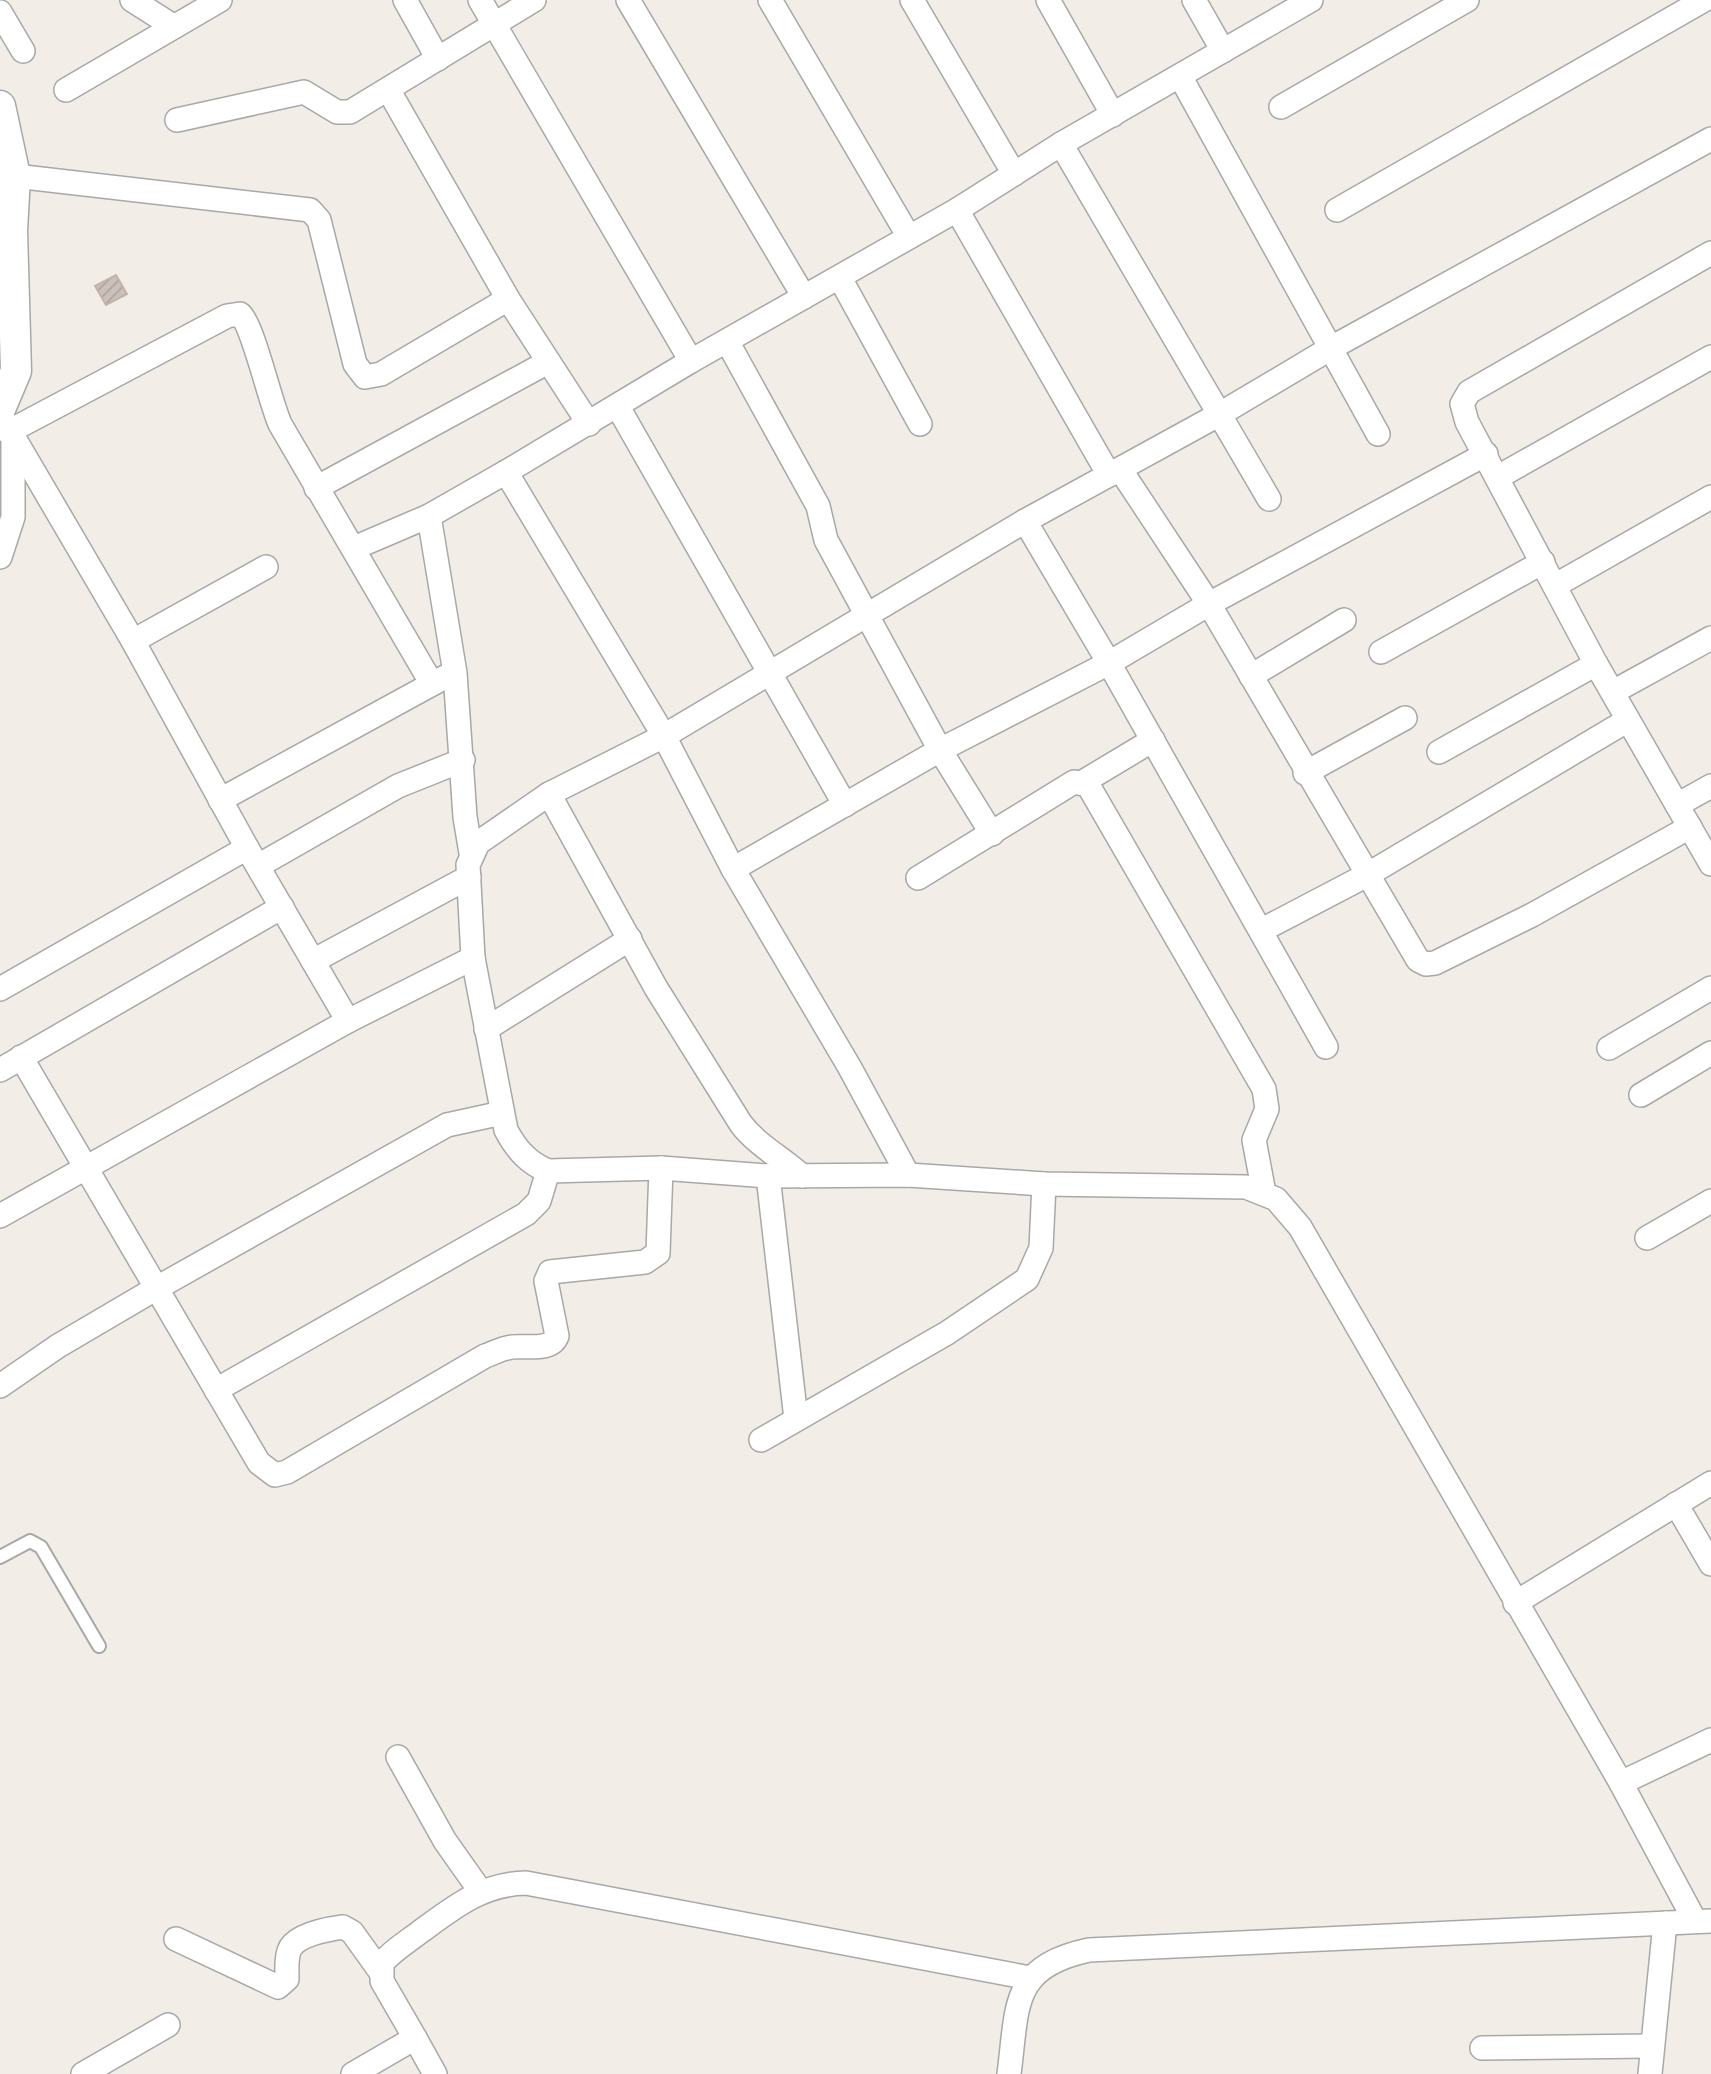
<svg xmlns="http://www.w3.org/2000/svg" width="1711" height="2074" font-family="'Space Grotesk',sans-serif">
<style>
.building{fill:url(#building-hatch);stroke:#c5b3a8;stroke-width:2}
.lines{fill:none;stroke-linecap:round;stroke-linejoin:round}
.service-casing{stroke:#a8a8a8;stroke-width:16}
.minor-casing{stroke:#a8a8a8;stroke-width:26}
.tertiary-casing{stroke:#a8a8a8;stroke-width:33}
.service{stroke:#fff;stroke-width:12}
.minor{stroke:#fff;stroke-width:23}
.tertiary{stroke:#fff;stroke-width:30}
</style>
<defs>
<pattern id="building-hatch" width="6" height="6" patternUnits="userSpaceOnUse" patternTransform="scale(1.75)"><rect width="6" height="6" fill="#cbc0ba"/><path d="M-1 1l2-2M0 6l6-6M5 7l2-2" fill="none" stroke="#aea5a0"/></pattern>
</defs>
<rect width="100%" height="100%" fill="#f2eee7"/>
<path class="building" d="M116,275l11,19 -21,11 -11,-19z"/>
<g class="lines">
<defs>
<path id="service" d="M0,1557l30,-16 11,6 58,99"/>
<g id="minor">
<path d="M132,0l41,26"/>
<path d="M405,0l33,59"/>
<path d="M480,0l211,361"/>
<path d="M628,0l176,297"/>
<path d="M770,0l139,237"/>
<path d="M912,0l102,174"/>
<path d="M1048,0l65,115"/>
<path d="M1194,0l29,51"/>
<path d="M0,12l23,39"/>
<path d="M1180,76l198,358"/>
<path d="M66,90l154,-90"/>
<path d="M389,91l119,208 81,125"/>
<path d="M1281,107l186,-107"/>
<path d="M177,120l127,-28 33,20h13l184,-112"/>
<path d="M1061,144l208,355"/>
<path d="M15,176l295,34 9,10 36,144 10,13 16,-3 127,-75"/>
<path d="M957,210l152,265"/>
<path d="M1337,210l367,-210"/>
<path d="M1711,253l-242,139 -7,12 5,18 129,242 115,200"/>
<path d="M840,278l80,146"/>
<path d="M727,341l91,165 8,34 114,210 52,84"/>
<path d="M618,407l227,398"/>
<path d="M0,414l133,227 114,207 101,173"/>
<path d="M8,432l219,-116 13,-2c13,11 30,88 40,110l152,260"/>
<path d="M1120,469l89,135 209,356 8,4 9,-1 97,-48 158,-88"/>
<path d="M506,472l158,264 69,133 117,199 58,107"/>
<path d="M1498,477l213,-120"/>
<path d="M316,488l232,-126"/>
<path d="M429,516l26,157 10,144 6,36"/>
<path d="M1025,521l84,142 217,384"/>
<path d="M354,548l75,-32 77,-44 185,-111 266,-151 104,-66 250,-144"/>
<path d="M0,557l13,-40v-74"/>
<path d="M1556,585l155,-88"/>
<path d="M133,641l133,-74"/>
<path d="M1381,652l162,-90"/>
<path d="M1251,676l93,-56"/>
<path d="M1613,692l98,-54"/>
<path d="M1439,752l157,-88"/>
<path d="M1305,773l100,-55"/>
<path d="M1083,782l70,-42"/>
<path d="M549,794l107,194 85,136c16,21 41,34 61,52"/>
<path d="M220,800l225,-123"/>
<path d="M1677,805l34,-19"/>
<path d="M258,866l140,-80 65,-26"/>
<path d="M733,869l207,-119 169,-87 100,-59 277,-150"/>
<path d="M918,878l156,-96 14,3 176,304 3,20 -13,31 10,53"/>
<path d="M1262,930l105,-55 261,-155"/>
<path d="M473,958l33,172c10,19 22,33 42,41l113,-3 107,8 140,-1 136,9 202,3 30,12 24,28 321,556 74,138"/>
<path d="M313,961l156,-84"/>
<path d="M0,989l247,-141"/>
<path d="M486,1029l144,-90"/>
<path d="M1609,1048l102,-60"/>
<path d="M21,1057l238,406 16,12 12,-3 198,-116c9,-3 17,-8 27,-9 14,-2 39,5 45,-11l-11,-55 4,-9 95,-10 13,-9 3,-85"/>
<path d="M0,1070l282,-163"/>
<path d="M1641,1095l70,-42"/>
<path d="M768,1176l28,243"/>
<path d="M0,1216l348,-195 125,-63 -5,-93 10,-22 71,-49 115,-58 361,-215 195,-107 111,-66 380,-209"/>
<path d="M1647,1238l64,-37"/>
<path d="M0,1386l58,-40 97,-57 292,-164 55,-12"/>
<path d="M216,1390l310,-176 13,-13 9,-30"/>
<path d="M761,1440l186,-107 80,-54 14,-31 3,-64"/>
<path d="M1676,1504l35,60"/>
<path d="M1515,1603l196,-120"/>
<path d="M398,1757l47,84 36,51"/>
<path d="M1621,1783l90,-43"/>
<path d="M176,1939l102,48 9,-8c0,-8 -1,-19 2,-28 5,-16 39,-22 54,-24l9,5 28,39"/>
<path d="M415,2038l-33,-57v-18c10,-12 25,-21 38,-31 34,-25 62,-48 106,-49l504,95"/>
<path d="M1482,2048l169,-2"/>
<path d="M83,2074l85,-49"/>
<path d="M353,2074l62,-36 20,36"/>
<path d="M1009,2074c9,-68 1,-107 80,-124l622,-29"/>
<path d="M1650,2074l15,-151"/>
</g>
<path id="tertiary" d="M0,106l15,70 -3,55 4,140 -16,38"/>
</defs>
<use href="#service" class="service-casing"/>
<use href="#minor" class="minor-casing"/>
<use href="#tertiary" class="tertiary-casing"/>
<use href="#service" class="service"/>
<use href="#minor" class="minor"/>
<use href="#tertiary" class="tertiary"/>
</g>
</svg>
